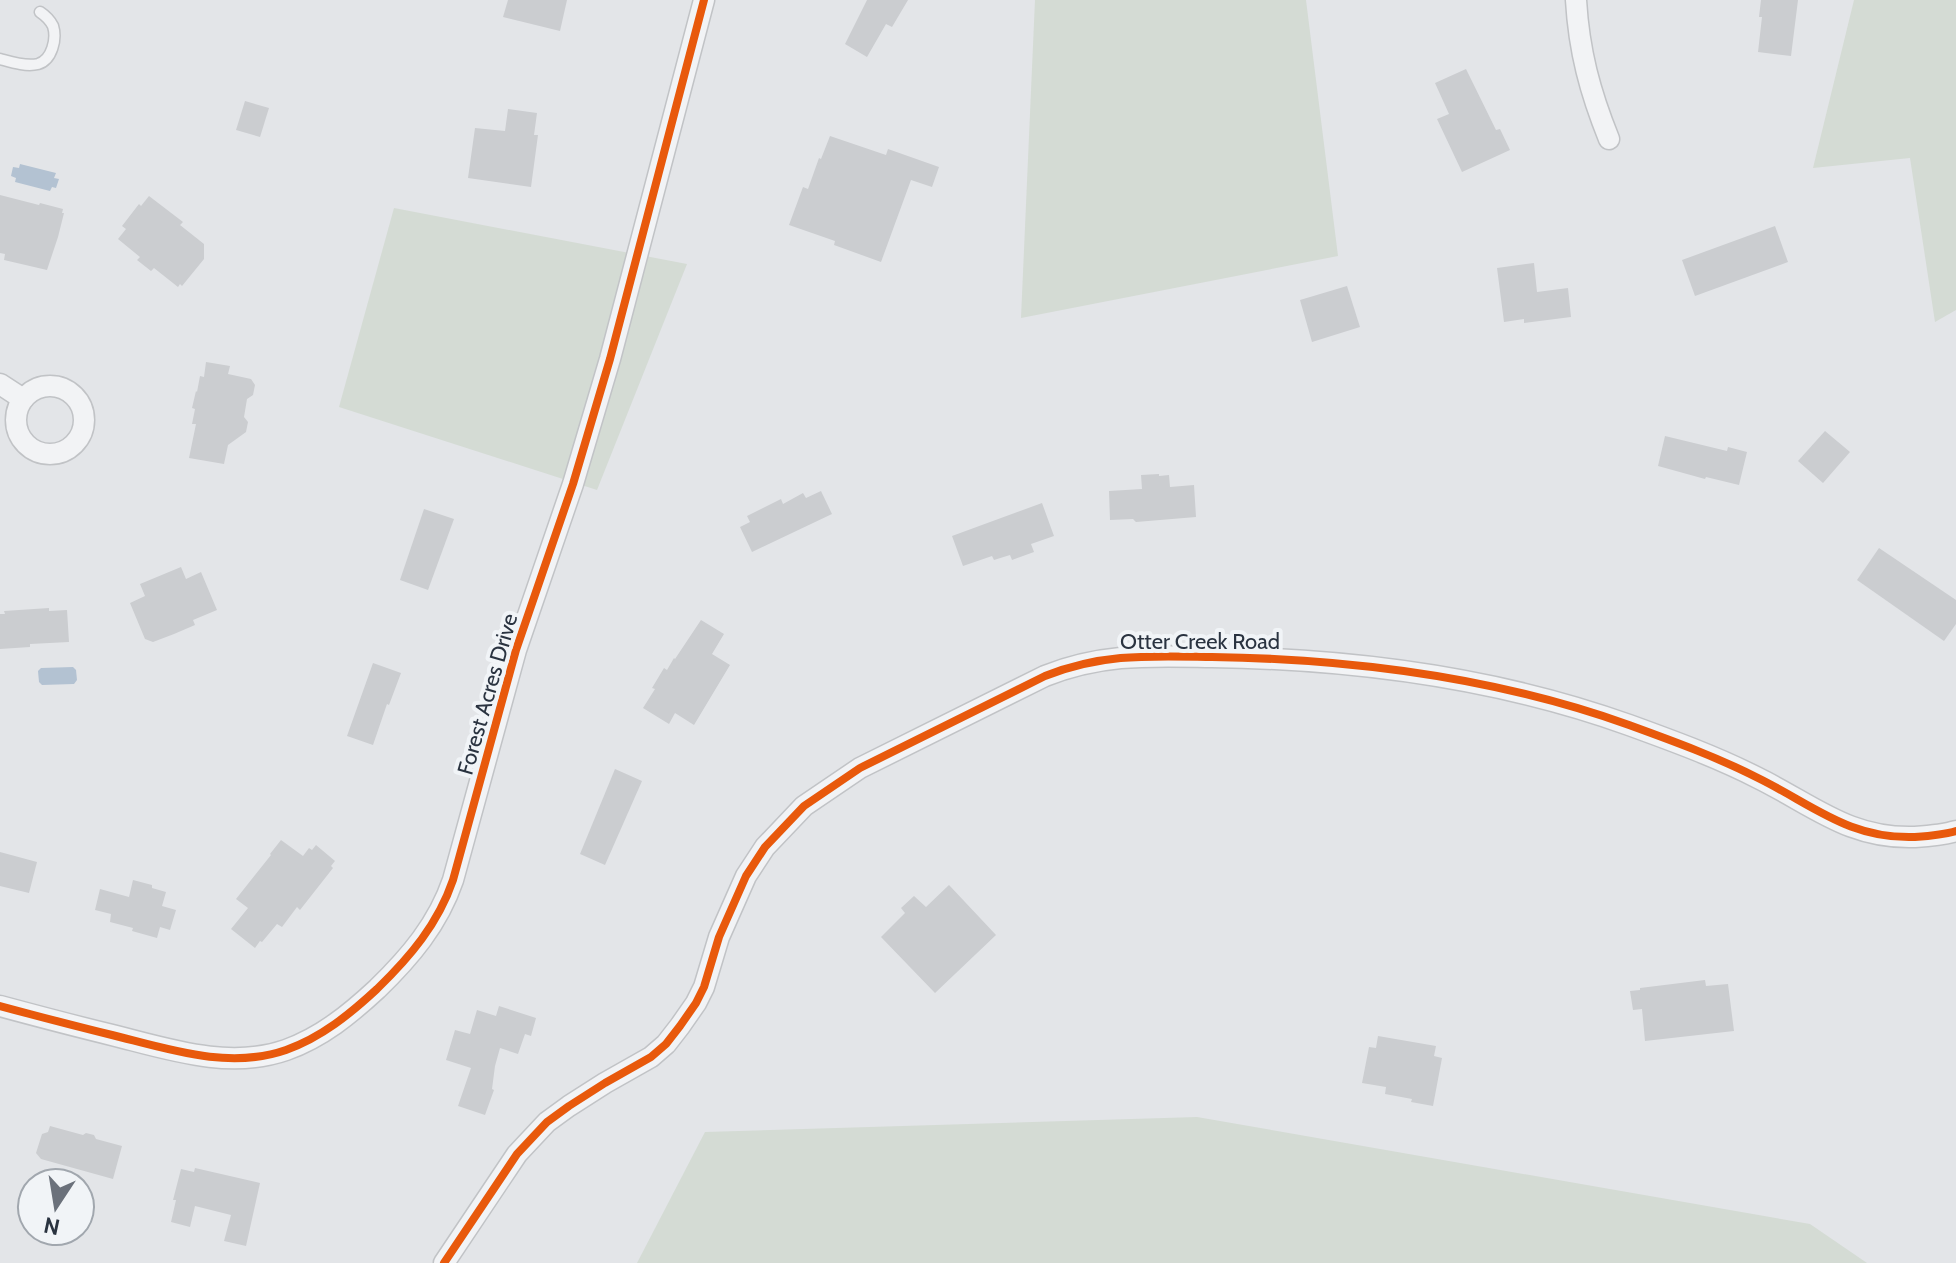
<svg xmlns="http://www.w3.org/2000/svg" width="1956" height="1263" font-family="Cabin,sans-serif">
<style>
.green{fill:#d4dbd4}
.water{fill:#b3c2d2}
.building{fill:#cbcdd0}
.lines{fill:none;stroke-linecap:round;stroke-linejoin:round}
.lane-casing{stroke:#c1c3c6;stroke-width:13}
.street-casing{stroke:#c1c3c6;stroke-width:23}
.lane{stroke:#f2f3f5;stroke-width:10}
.street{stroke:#f2f3f5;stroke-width:20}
.cycleway-casing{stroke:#f1f4f7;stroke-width:13}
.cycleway{stroke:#e8590c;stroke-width:8}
.labels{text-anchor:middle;stroke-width:8;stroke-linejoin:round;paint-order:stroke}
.street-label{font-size:22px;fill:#2a3340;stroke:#f1f4f7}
</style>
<rect width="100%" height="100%" fill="#e3e5e8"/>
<g class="green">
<path d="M1035,0h271l32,256 -317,62z"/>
<path d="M1854,0h102v310l-21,12 -25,-164 -97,10z"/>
<path d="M394,208l293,56 -90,226 -258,-83z"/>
<path d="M1197,1117l613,107 57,39h-1230l68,-131z"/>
</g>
<g class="water">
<path d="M20,164l36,9 -2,5 5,1 -3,9 -4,-1 -2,4 -35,-9 1,-4 -5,-2 2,-9 6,1z"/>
<path d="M73,667l3,3 1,10 -3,4 -32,1 -3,-3 -1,-11 3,-3z"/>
</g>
<g class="building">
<path d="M508,0h59l-7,31 -57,-14z"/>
<path d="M867,0h41l-16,27 -6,-3 -19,33 -22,-13z"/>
<path d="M1761,0h37l-7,56 -33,-4 4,-35h-3z"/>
<path d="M1466,69l30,61 4,-1 10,21 -48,22 -25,-53 12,-5 -14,-31z"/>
<path d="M245,101l24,7 -9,29 -24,-7z"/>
<path d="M508,109l29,4 -3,22h4l-7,52 -63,-9 7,-50 30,3z"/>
<path d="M830,136l56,19 2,-6 51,18 -7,20 -21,-7 -30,82 -47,-17 1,-4 -46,-16 14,-38 5,2 11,-31 2,1z"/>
<path d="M0,195l39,10 1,-2 23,6 -1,4h2l-6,24 -11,33 -43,-10 1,-6 -5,-1z"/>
<path d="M149,196l34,26 -3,3 24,19v15l-22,27 -2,-2 -2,3 -24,-19 -3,3 -14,-11 3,-3 -22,-18 8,-10 -4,-3 17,-22 2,2z"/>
<path d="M1775,226l13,36 -93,34 -13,-36z"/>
<path d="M1534,263l3,29 31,-4 3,29 -47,6v-4l-20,3 -7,-54z"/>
<path d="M1347,286l13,41 -48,15 -12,-42z"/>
<path d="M206,362l24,4 -2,8 23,5 4,6 -2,10 -6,4 -3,18 4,5 -2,10 -18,13 -4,19 -35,-6 7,-34h-4l3,-15 -3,-1 4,-17 1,1 3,-16 4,1z"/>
<path d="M1825,431l25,21 -27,31 -25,-22z"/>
<path d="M1665,436l62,15 1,-4 19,5 -8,33 -33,-8 -1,2 -47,-13z"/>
<path d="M1159,474v2l10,-1 1,12 24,-2 2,32 -60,5 -3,-3 -23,1 -1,-29 33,-2 -1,-14z"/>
<path d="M821,491l11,23 -80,38 -12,-25 10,-5 -3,-6 34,-17 2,5 20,-11 3,5z"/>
<path d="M1042,503l12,33 -23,8 3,8 -22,8 -2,-5 -16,5 -2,-4 -29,10 -11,-30z"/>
<path d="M424,509l30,10 -26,71 -28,-10z"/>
<path d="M1879,548l77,52v24l-12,17 -87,-61z"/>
<path d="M181,567l5,12 15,-7 16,38 -24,10 2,5 -21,9 -21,8 -8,-3 -15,-36 15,-7 -5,-12z"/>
<path d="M49,608v3l18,-1 2,32 -39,2v3l-30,2v-35h5l-1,-3z"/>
<path d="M701,620l23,14 -12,20 18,11 -36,60 -19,-12 -6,11 -26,-16 12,-19 -3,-1 12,-20 3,2 7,-12 1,1z"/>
<path d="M373,663l28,10 -12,32 -2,-1 -14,41 -26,-9z"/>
<path d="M615,769l27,12 -37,84 -25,-11z"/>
<path d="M281,840l22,16 6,-8 3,2 4,-5 19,16 -4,5 2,2 -33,42 -3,-3 -15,20 -5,-3 -15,18 -2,-1 -5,7 -24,-19 17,-21 -12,-9 35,-44 -1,-1z"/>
<path d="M0,852l37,10 -8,31 -29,-7z"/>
<path d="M133,880l19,5v3l14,4 -4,14 14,4 -6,20 -10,-3 -3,11 -25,-7 1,-3 -23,-6 1,-8 -16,-4 5,-21 29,8z"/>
<path d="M949,885l47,50 -61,58 -54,-56 24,-24 -4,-5 13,-12 12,11z"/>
<path d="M1705,980l1,6 22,-2 6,47 -89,10 -3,-32 -9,1 -3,-19 10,-1v-2z"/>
<path d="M499,1006l37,12 -5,18 -6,-2 -7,20 -18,-6 -5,18 -3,23 2,1 -9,25 -27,-9 13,-38 -25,-8 9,-30 15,4 7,-24 19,6z"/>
<path d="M1378,1036l58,10 -2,10 8,2 -9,48 -22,-4 1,-3 -27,-5 1,-7 -24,-4 7,-36 7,1z"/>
<path d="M50,1126l33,9 3,-2 8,2 2,4 26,7 -9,33 -72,-20 -5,-6 6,-19 6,-2z"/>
<path d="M195,1168l65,15 -14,63 -22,-5 7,-26 -36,-9 -5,21 -19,-5 5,-22h-3l8,-31 13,3z"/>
</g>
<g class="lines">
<defs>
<path id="lane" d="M0,59c11,3 26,8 38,5 14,-4 19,-25 15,-38 -3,-6 -7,-10 -13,-14"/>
<g id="street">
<path d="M1576,0c3,51 14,92 33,139"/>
<path d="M0,384l23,15"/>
<circle cx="50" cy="420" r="34"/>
<path d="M0,1006c37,10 75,20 112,29 56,14 117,35 174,15 36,-13 64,-36 91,-61 33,-32 61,-65 76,-109l63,-230 57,-166 37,-125 94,-359"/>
<path d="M444,1263l73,-109 30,-32 22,-16 36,-23 46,-26 15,-13 14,-18 16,-23 8,-16 15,-50 27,-61 19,-29 39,-41 56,-38 185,-92c58,-23 105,-20 167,-19 142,2 283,20 417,68 44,16 88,32 129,53 55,27 91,61 156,59 14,-1 29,-2 42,-6"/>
</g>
</defs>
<use href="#lane" class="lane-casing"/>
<use href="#street" class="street-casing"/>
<use href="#lane" class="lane"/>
<use href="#street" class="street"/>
<defs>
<g id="cycleway">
<path d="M0,1006c37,10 75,20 112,29 56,14 117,35 174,15 36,-13 64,-36 91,-61 33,-32 61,-65 76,-109l63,-230 57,-166 37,-125 94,-359"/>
<path d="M444,1263l73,-109 30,-32 22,-16 36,-23 46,-26 15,-13 14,-18 16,-23 8,-16 15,-50 27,-61 19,-29 39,-41 56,-38 185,-92c58,-23 105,-20 167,-19 142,2 283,20 417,68 44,16 88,32 129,53 55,27 91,61 156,59 14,-1 29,-2 42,-6"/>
</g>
</defs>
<use href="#cycleway" class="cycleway-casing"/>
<use href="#cycleway" class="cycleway"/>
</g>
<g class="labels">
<g class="street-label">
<text x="1200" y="649">Otter Creek Road</text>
<text transform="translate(487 694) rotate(-74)" y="8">Forest Acres Drive</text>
</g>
</g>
<g transform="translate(56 1207) rotate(192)"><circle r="38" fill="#f1f4f7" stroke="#a1a7ae" stroke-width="2"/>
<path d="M0-6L14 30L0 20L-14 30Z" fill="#6b717b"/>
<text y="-12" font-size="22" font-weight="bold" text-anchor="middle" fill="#2a3340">N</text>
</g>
</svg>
